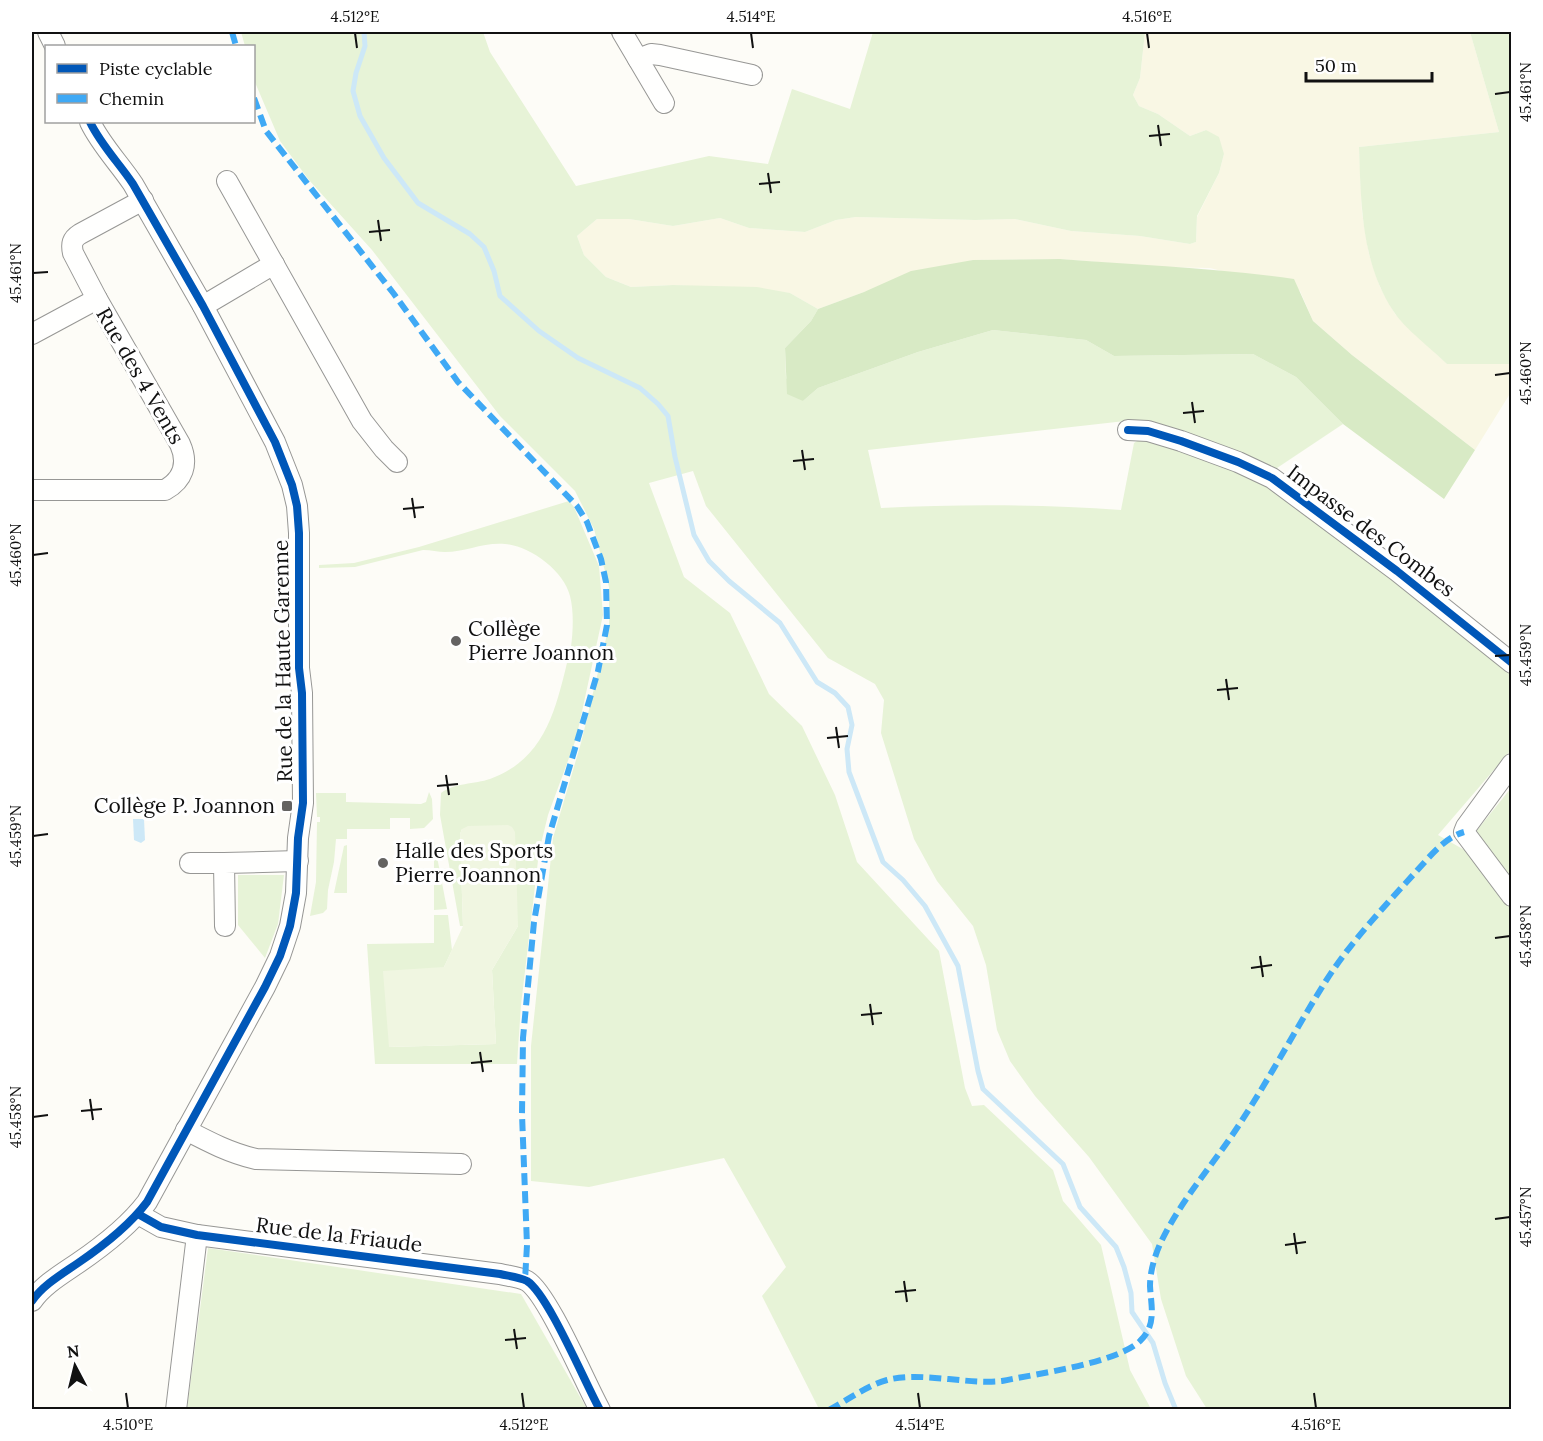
<svg xmlns="http://www.w3.org/2000/svg" width="1543" height="1441" font-family="Lora,serif">
<style>
.farmland{fill:#f9f7e4}
.green{fill:#e7f3d7}
.forest{fill:#d8eac5}
.pitch{fill:#f0f6e1}
.water{fill:#cde8f7}
.lines{fill:none;stroke-linecap:round;stroke-linejoin:round}
.stream{stroke:#cde8f7;stroke-width:5}
.minor-casing{stroke:#979795;stroke-width:22}
.minor{stroke:#fffffe;stroke-width:20}
.quiet{stroke:#3fa9f5;stroke-width:6;stroke-dasharray:12 6;stroke-linecap:butt}
.cycleway-casing{stroke:#fff;stroke-width:11}
.cycleway{stroke:#0057b8;stroke-width:8}
.ticks{fill:none;stroke:#111;stroke-width:2}
.poi-dot{fill:#646362;stroke:#fff;stroke-width:2}
.labels{text-anchor:middle;stroke-width:6;stroke-linejoin:round;paint-order:stroke}
.street-label{font-size:21px;fill:#111;stroke:#fff}
.poi-label{font-size:21px;fill:#111;stroke:#fff;text-anchor:start}
.neatline{fill:none;stroke:#111;stroke-width:2}
.ticks-label{font-size:15px;text-anchor:middle;fill:#111}
</style>
<rect width="100%" height="100%" fill="#fdfcf7"/>
<path class="farmland" d="M1145,32h325l29,100 -140,15 3,66 7,41 11,33 15,27 52,50h64v28l-36,58 -123,-95 -39,-34 -13,-30 -90,-23 -51,-1 -99,-8 -87,1 -109,32 -46,17 -28,-16 -117,-8 -42,2 -25,-10 -22,-22 -7,-19 20,-17h32l44,7 47,-8 29,10 56,4 31,-12 20,-3 119,3 40,-1 56,12 69,5 50,8 6,-2 1,-25 22,-44 5,-19 -18,-24 -16,6 -32,-22 -19,-8 -6,-11 7,-17z"/>
<g class="green">
<path d="M241,32h242l7,20 86,134 133,-30 59,8 24,-75 58,20 23,-77h272l-5,46 -7,17 6,11 19,8 32,22 16,-6 13,7 5,17 -5,19 -22,43 -1,26 -6,2 -50,-8 -69,-5 -56,-12 -40,1 -119,-3 -20,3 -31,12 -56,-4 -29,-10 -47,8 -44,-7h-32l-20,17 7,19 22,22 25,10 42,-2 84,2 33,6 28,16 -7,12 -26,27 1,30 17,23 15,-13 100,-36 75,-22 93,10 28,16 139,-2 43,23 47,47 -72,48 -146,-51 -257,29 13,58c80,-4 160,-4 240,2l13,-67 11,-7 125,46 138,104 103,87v77l-73,85 30,17 43,52v505h-304l-21,-33 -25,-77 -9,-55 -63,-87 -54,-61 -25,-35 -13,-31 -11,-65 -13,-39 -36,-45 -23,-42 -33,-106 3,-33 -9,-16 -47,-26 -122,-152 -13,-35 -44,12 35,94 46,36 39,81 33,32 33,69 22,67 82,89 26,137 7,18 12,-1 69,65 10,31 38,44 29,125 21,39h-332l-57,-113 24,-29 -62,-109 -135,29 -58,-6v-135l22,-208 28,-95 28,-117v-39l-15,-58 -19,-38 -75,-75 -128,-166 -63,-70 -29,-39 -26,-61v-34h-9z"/>
<path d="M1470,32h41v332h-64c-15,-15 -42,-35 -53,-52 -33,-49 -33,-108 -35,-165l140,-15z"/>
<path d="M569,501l5,6 25,59 4,49 -27,124 -28,76 -9,37 -18,153 -4,59h-142l-8,-120 67,-1v-28h14l4,35 -8,17 -55,80 107,-3 -4,-74 26,-44 -56,-97 -2,5 3,92h-3l-20,-111 1,-22c13,-10 34,-9 49,-14 60,-22 67,-78 81,-132 2,-15 3,-36 -1,-51 -6,-25 -40,-50 -65,-52 -21,-2 -40,8 -60,8 -7,0 -14,-2 -22,-2l-68,17 -36,1v-3l35,-2 65,-16z"/>
<path d="M1511,788v95l-37,-49z"/>
<path d="M429,792l3,7 1,20 -9,9 -14,1v-11h-20v11h-43v10h-11l-2,23 -6,28 -1,19 -4,4 -13,3 6,-34 1,-60h3v-5h-3l-1,-24h30v9l75,2 5,-2z"/>
<path d="M434,841l13,68 -13,1z"/>
<path d="M347,845v48h-13l10,-47z"/>
<path d="M238,875h46l-6,49 -13,34 -27,-33z"/>
<path d="M208,1248l313,46 66,115h-400z"/>
</g>
<path class="forest" d="M1060,259c78,6 156,9 234,20l19,42 39,34 123,95 -31,49 -101,-75 -47,-47 -43,-23 -139,2 -28,-16 -93,-10 -75,22 -100,36 -15,13 -16,-7 -2,-46 26,-27 7,-12 46,-17 47,-21 62,-11z"/>
<path class="pitch" d="M508,825l4,2 3,5 3,94 -26,44 4,74 -107,3 -6,-76 61,-4 19,-41 -3,-92 2,-5 6,-3z"/>
<path class="water" d="M133,819h11l1,21 -4,3 -7,-3z"/>
<g class="lines">
<path class="stream" d="M364,32l1,14 -9,27 -3,18 7,25 24,42 34,45 52,31 14,13 10,24 6,25 39,35 39,27 62,30 18,16 10,12 7,41 19,78 15,26 20,20 51,42 37,59 18,11 13,14 4,18 -5,24 2,23 34,90 20,18 22,26 33,60 20,105 5,18 80,75 17,43 36,40 8,20 7,26 1,19 21,31 12,40 11,27"/>
<defs>
<g id="minor">
<path d="M48,32l7,14"/>
<path d="M622,32l42,71"/>
<path d="M638,59l13,-5 9,1 92,20"/>
<path d="M227,181l135,240 22,28 13,13"/>
<path d="M203,306l71,-42"/>
<path d="M32,334l65,-35"/>
<path d="M1128,430l20,1 33,10 57,21 34,16 125,93 115,92"/>
<path d="M32,490h133c18,-10 24,-26 15,-46l-83,-145 -24,-46c-2,-9 -1,-14 7,-19l63,-34"/>
<path d="M1512,764l-46,63 -2,5 48,64"/>
<path d="M190,863h34"/>
<path d="M225,926l-1,-63 74,-2"/>
<path d="M186,1130c23,12 44,23 70,29l205,5"/>
<path d="M138,1214l23,13 36,8 303,39c8,2 19,3 27,7 21,13 58,102 73,129"/>
<path d="M32,1301c11,-16 30,-27 46,-38 25,-17 51,-37 69,-61l118,-215 15,-31 10,-30 6,-33 2,-55 5,-35 -1,-110 -3,-25v-135l-2,-27 -5,-21 -17,-43 -72,-136 -70,-122c-14,-21 -32,-39 -43,-62"/>
<path d="M176,1410l21,-175"/>
</g>
</defs>
<use href="#minor" class="minor-casing"/>
<use href="#minor" class="minor"/>
<g class="quiet">
<path d="M232,32l4,14"/>
<path d="M254,98l12,33 128,163 64,88 119,124 10,16 14,37 5,23 1,43 -9,46 -49,165 -15,86 -11,116 -1,76 5,131 -2,35"/>
<path d="M829,1410c17,-9 39,-25 58,-30 33,-9 80,5 115,1 33,-7 116,-18 138,-40 17,-16 11,-35 10,-55 0,-15 5,-31 11,-44 20,-42 51,-76 76,-114 31,-47 57,-96 87,-144 24,-39 58,-75 89,-109 15,-16 30,-37 51,-43"/>
</g>
<defs>
<g id="cycleway">
<path d="M1128,430l20,1 33,10 57,21 34,16 125,93 115,92"/>
<path d="M138,1214l23,13 36,8 303,39c8,2 19,3 27,7 21,13 58,102 73,129"/>
<path d="M32,1301c11,-16 30,-27 46,-38 25,-17 51,-37 69,-61l118,-215 15,-31 10,-30 6,-33 2,-55 5,-35 -1,-110 -3,-25v-135l-2,-27 -5,-21 -17,-43 -72,-136 -70,-122c-14,-21 -32,-39 -43,-62"/>
</g>
</defs>
<use href="#cycleway" class="cycleway-casing"/>
<use href="#cycleway" class="cycleway"/>
</g>
<path class="ticks" d="M355,33l2,15M751,33l2,15M1147,33l2,15M1495,94l15,-2M1158,125l3,21M1149,136l21,-2M768,173l3,20M759,184l21,-2M378,220l3,21M369,232l21,-2M33,273l15,-1M1495,375l15,-2M1192,402l3,21M1183,413l21,-2M802,450l3,20M793,461l21,-2M412,498l3,20M403,509l21,-2M33,555l15,-2M1495,656l15,-1M1226,679l3,21M1217,690l21,-2M836,727l3,21M827,738l21,-2M446,775l3,20M437,786l21,-2M33,836l15,-2M1495,938l15,-2M1260,956l3,21M1251,968l21,-3M870,1004l3,21M861,1015l21,-2M480,1052l3,20M471,1063l21,-2M90,1099l3,21M81,1111l21,-2M33,1117l15,-2M1495,1219l15,-2M1294,1233l3,21M1285,1245l21,-3M904,1281l3,21M895,1292l21,-2M514,1329l3,20M505,1340l21,-2M126,1393l2,15M522,1393l2,15M918,1393l2,15M1314,1393l2,15"/>
<g class="poi-dot">
<circle cx="456" cy="641" r="6"/>
<rect x="281" y="800" width="12" height="12" rx="3"/>
<circle cx="383" cy="863" r="6"/>
</g>
<g class="labels">
<g class="street-label">
<text transform="translate(140 376) rotate(60)" y="7">Rue des 4 Vents</text>
<text transform="translate(1371 531) rotate(37)" y="7">Impasse des Combes</text>
<text transform="translate(283 661) rotate(-91)" y="7">Rue de la Haute Garenne</text>
<text transform="translate(339 1235) rotate(7)" y="7">Rue de la Friaude</text>
</g>
<g class="poi-label">
<text x="468" y="636">Collège<tspan x="468" dy="24">Pierre Joannon</tspan></text>
<text x="275" y="813" text-anchor="end">Collège P. Joannon</text>
<text x="395" y="858">Halle des Sports<tspan x="395" dy="24">Pierre Joannon</tspan></text>
</g>
</g>
<rect width="1543" height="1441" fill="none" stroke="#ffffff" stroke-width="66"/>
<rect x="45" y="45" width="210" height="78" fill="#ffffff" stroke="#a0a0a0" stroke-width="1.5"/>
<rect x="57" y="64" width="30" height="9" fill="#0057b8" stroke="#a0a0a0" stroke-width="1.5"/>
<text x="99" y="75" font-size="18" fill="#111111">Piste cyclable</text>
<rect x="57" y="94" width="30" height="9" fill="#3fa9f5" stroke="#a0a0a0" stroke-width="1.5"/>
<text x="99" y="105" font-size="18" fill="#111111">Chemin</text>
<g transform="translate(75 1366) rotate(353)" stroke="#ffffff" stroke-width="4.5" paint-order="stroke">
<path d="M0-4.5L10 22L0 15L-10 22Z" fill="#111111"/>
<text y="-9" font-size="16" font-weight="bold" text-anchor="middle" fill="#111111">N</text>
</g>
<path d="M1306 72v9h126v-9" fill="none" stroke="#111111" stroke-width="3"/>
<text x="1315" y="72" font-size="18" fill="#111111" stroke="#ffffff" stroke-width="4.5" paint-order="stroke">50 m</text>
<rect x="33" y="33" width="1477" height="1375" class="neatline"/>
<g class="ticks-label">
<text x="355" y="22">4.512°E</text>
<text x="751" y="22">4.514°E</text>
<text x="1147" y="22">4.516°E</text>
<text transform="translate(1526 92) rotate(-90)" y="5">45.461°N</text>
<text transform="translate(16 273) rotate(-90)" y="5">45.461°N</text>
<text transform="translate(1526 373) rotate(-90)" y="5">45.460°N</text>
<text transform="translate(16 555) rotate(-90)" y="5">45.460°N</text>
<text transform="translate(1526 655) rotate(-90)" y="5">45.459°N</text>
<text transform="translate(16 836) rotate(-90)" y="5">45.459°N</text>
<text transform="translate(1526 936) rotate(-90)" y="5">45.458°N</text>
<text transform="translate(16 1117) rotate(-90)" y="5">45.458°N</text>
<text transform="translate(1526 1217) rotate(-90)" y="5">45.457°N</text>
<text x="128" y="1430">4.510°E</text>
<text x="524" y="1430">4.512°E</text>
<text x="920" y="1430">4.514°E</text>
<text x="1316" y="1430">4.516°E</text>
</g>
</svg>
